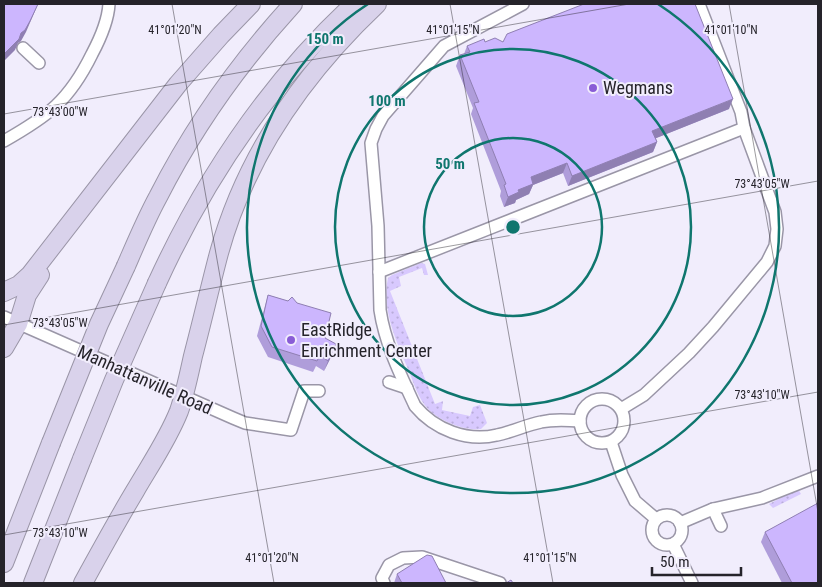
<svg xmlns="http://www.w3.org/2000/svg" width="822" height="587" font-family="'Roboto Condensed',sans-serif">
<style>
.grass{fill:url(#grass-dots)}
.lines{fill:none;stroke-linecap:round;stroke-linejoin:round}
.minor-casing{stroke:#9a96a7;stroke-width:14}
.highway-casing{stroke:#9a95a7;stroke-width:20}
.minor{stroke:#fff;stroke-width:11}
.highway{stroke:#d9d2eb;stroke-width:18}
.highway-bridge-casing{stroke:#9a95a7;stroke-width:20;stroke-linecap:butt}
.highway-bridge{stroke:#d9d2eb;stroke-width:18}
.wall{fill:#af9dda}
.shaded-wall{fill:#8f7fb2}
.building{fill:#ccb6fe;stroke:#8f7fb2}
.ticks{fill:none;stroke:#25232a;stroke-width:1;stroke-opacity:0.45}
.ring{fill:none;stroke:#0f766e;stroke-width:2.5}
.poi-dot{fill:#895cd6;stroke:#f1edfc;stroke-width:2}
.labels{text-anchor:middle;stroke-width:4;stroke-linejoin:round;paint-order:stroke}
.poi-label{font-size:18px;fill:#25232a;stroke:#f1edfc;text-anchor:start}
.street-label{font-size:18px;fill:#25232a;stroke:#f1edfc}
.ticks-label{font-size:12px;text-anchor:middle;fill:#25232a;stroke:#f1edfc;stroke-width:4;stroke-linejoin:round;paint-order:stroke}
.centre{fill:#0f766e;stroke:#f1edfc;stroke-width:2.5}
.ring-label{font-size:15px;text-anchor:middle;font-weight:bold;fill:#0f766e;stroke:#f1edfc;stroke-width:4;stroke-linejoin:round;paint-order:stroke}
</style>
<defs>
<pattern id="grass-dots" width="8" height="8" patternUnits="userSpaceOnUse" patternTransform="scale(1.25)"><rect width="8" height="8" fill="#d8c9fe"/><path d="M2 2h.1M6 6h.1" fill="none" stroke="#b9acda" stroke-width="1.8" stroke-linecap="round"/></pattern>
</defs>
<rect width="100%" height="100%" fill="#f1edfc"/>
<g class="grass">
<path d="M421,263l4,1 3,11h-4l-2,-7 -23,9 2,9 -11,5 45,113 8,-3 -1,9 28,6 3,-9 7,-2 7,18 -6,6c-17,2 -41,-8 -53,-20 -10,-11 -14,-25 -19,-38 -12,-28 -28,-62 -21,-93l4,-3z"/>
<path d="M798,489l3,5 -28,14 -4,-4z"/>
</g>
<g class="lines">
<defs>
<g id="minor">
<path d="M523,4l-79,42 -61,70 -7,13 -5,14 7,83 2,84c5,34 21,66 35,96 20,24 52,36 82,29 15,-3 29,-10 44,-13 13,-3 26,-2 39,-1"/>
<path d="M23,48l16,15"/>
<path d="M4,141c44,-25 65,-40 88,-87 8,-15 16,-33 17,-50"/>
<path d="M379,272l365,-144"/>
<path d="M4,317l229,101 12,5 46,7 13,-39h15"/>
<path d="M389,382l18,6"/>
<circle cx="602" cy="421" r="22"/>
<path d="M621,409l23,-14 45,-42 24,-26 54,-65 8,-16 2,-17 -2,-17 -31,-84 -3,-16 -42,-108"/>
<path d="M611,442l11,33 13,26 21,18"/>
<path d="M713,509l8,17"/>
<circle cx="667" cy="530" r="15"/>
<path d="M680,523l33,-14 49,-11 56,-22"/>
<path d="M673,544l19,39"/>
<path d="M384,583l-2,-5 7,-13 14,-7 19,-1 78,26"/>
</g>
<g id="highway">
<path d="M126,266c10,-23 20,-47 32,-69 36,-71 82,-135 135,-193"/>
<path d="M157,283c48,-105 113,-201 197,-279"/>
<path d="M4,292l15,-7 11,-10 148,-191 43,-49 30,-31"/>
<path d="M4,348l14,-24 9,-29 13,-20"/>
<path d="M4,563l47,-120"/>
<path d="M33,583l49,-124"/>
<path d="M83,583c17,-31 34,-62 52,-92 15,-26 33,-52 44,-80 6,-17 10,-37 14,-55 9,-34 17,-69 26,-103 27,-98 85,-180 158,-249"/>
</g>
</defs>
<use href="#minor" class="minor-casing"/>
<use href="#highway" class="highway-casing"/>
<use href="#minor" class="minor"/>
<use href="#highway" class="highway"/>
<defs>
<g id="highway-bridge">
<path d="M51,443l48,-119 27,-58"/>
<path d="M82,459l32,-79 43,-97"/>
</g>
</defs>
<use href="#highway-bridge" class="highway-bridge-casing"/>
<use href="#highway-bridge" class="highway-bridge"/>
</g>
<g class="wall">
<path d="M485,42h18l226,67 -73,29 1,4 -4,10 -85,34 -5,-13 -30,12 -4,9 -13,6 -1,3 -11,4 -4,-11 1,-5 -30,-77 2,-6 -17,-42 4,-11 4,-1 3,-8z"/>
<path d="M268,295l20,6 37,37 7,17 -8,16 -8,-5 -3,6 -45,-15 -11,-21 8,-30z"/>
<path d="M765,532l53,51h-36l-21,-41z"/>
<path d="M397,574l49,9h-52z"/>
</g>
<g class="shaded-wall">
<path d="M38,4l-12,28 -5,9 -3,2 -3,7 -11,11v-7l17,-21z"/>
<path d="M733,99l-4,10 -80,32 3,-10z"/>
<path d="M657,142l-4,10 -85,34 4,-10z"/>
<path d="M567,163l-4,10 -30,12 -4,9 -13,6 -1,3 -11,4 4,-10 10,-7 13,-13z"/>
<path d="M336,344l-4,11 -8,16 4,-10z"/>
</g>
<g class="building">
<path d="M4,4h34l-8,17 -5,9 -4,3 -2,6 -15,15z"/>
<path d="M584,4h111l38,95 -81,32 5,11 -85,34 -5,-13 -36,14 2,7 -15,6 1,2 -11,5 -4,-12 2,-1 -32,-81 5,-1 -19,-47 10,-3 -3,-6 17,-7 1,3 10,-4 8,4 4,-8z"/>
<path d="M268,295l20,6 4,-4 5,6 34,10 -6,25 11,6 -8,17 -8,-6 -3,6 -45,-14 -11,-21z"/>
<path d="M818,503v80h-26l-27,-51z"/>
<path d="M427,555l5,1 14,27h-44l-5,-9z"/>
<path d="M511,580l2,3h-7z"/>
</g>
<path class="ticks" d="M172,4l102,579M450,4l103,579M729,4l89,508M4,114l625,-110M4,325l814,-144M4,535l814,-143"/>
<g class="ring">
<circle cx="513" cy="227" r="89"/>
<circle cx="513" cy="227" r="178"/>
<path d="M658 4A266 266 0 1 1 368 4"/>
</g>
<g class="poi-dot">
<circle cx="593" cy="88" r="5"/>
<circle cx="291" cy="340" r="5"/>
</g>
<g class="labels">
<g class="poi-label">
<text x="603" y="94">Wegmans</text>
<text x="301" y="336">EastRidge<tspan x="301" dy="21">Enrichment Center</tspan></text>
</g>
<g class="street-label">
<text transform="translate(145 380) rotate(24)" y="6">Manhattanville Road</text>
</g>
</g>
<g class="ticks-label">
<text x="175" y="34">41°01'20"N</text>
<text x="453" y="34">41°01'15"N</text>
<text x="731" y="34">41°01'10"N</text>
<text x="60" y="116">73°43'00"W</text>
<text x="762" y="188">73°43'05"W</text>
<text x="60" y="327">73°43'05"W</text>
<text x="762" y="399">73°43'10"W</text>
<text x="60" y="537">73°43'10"W</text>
<text x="272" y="562">41°01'20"N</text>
<text x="550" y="562">41°01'15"N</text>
</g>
<circle cx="513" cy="227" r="8" class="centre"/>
<g class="ring-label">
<text x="325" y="44">150 m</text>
<text x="387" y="106">100 m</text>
<text x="450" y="169">50 m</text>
</g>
<rect width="822" height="587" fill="none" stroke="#25232a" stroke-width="10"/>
<path d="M652 567v8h89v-8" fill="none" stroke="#25232a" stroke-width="2.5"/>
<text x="660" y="567" font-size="15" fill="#25232a" stroke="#f1edfc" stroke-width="4" paint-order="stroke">50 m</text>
</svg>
